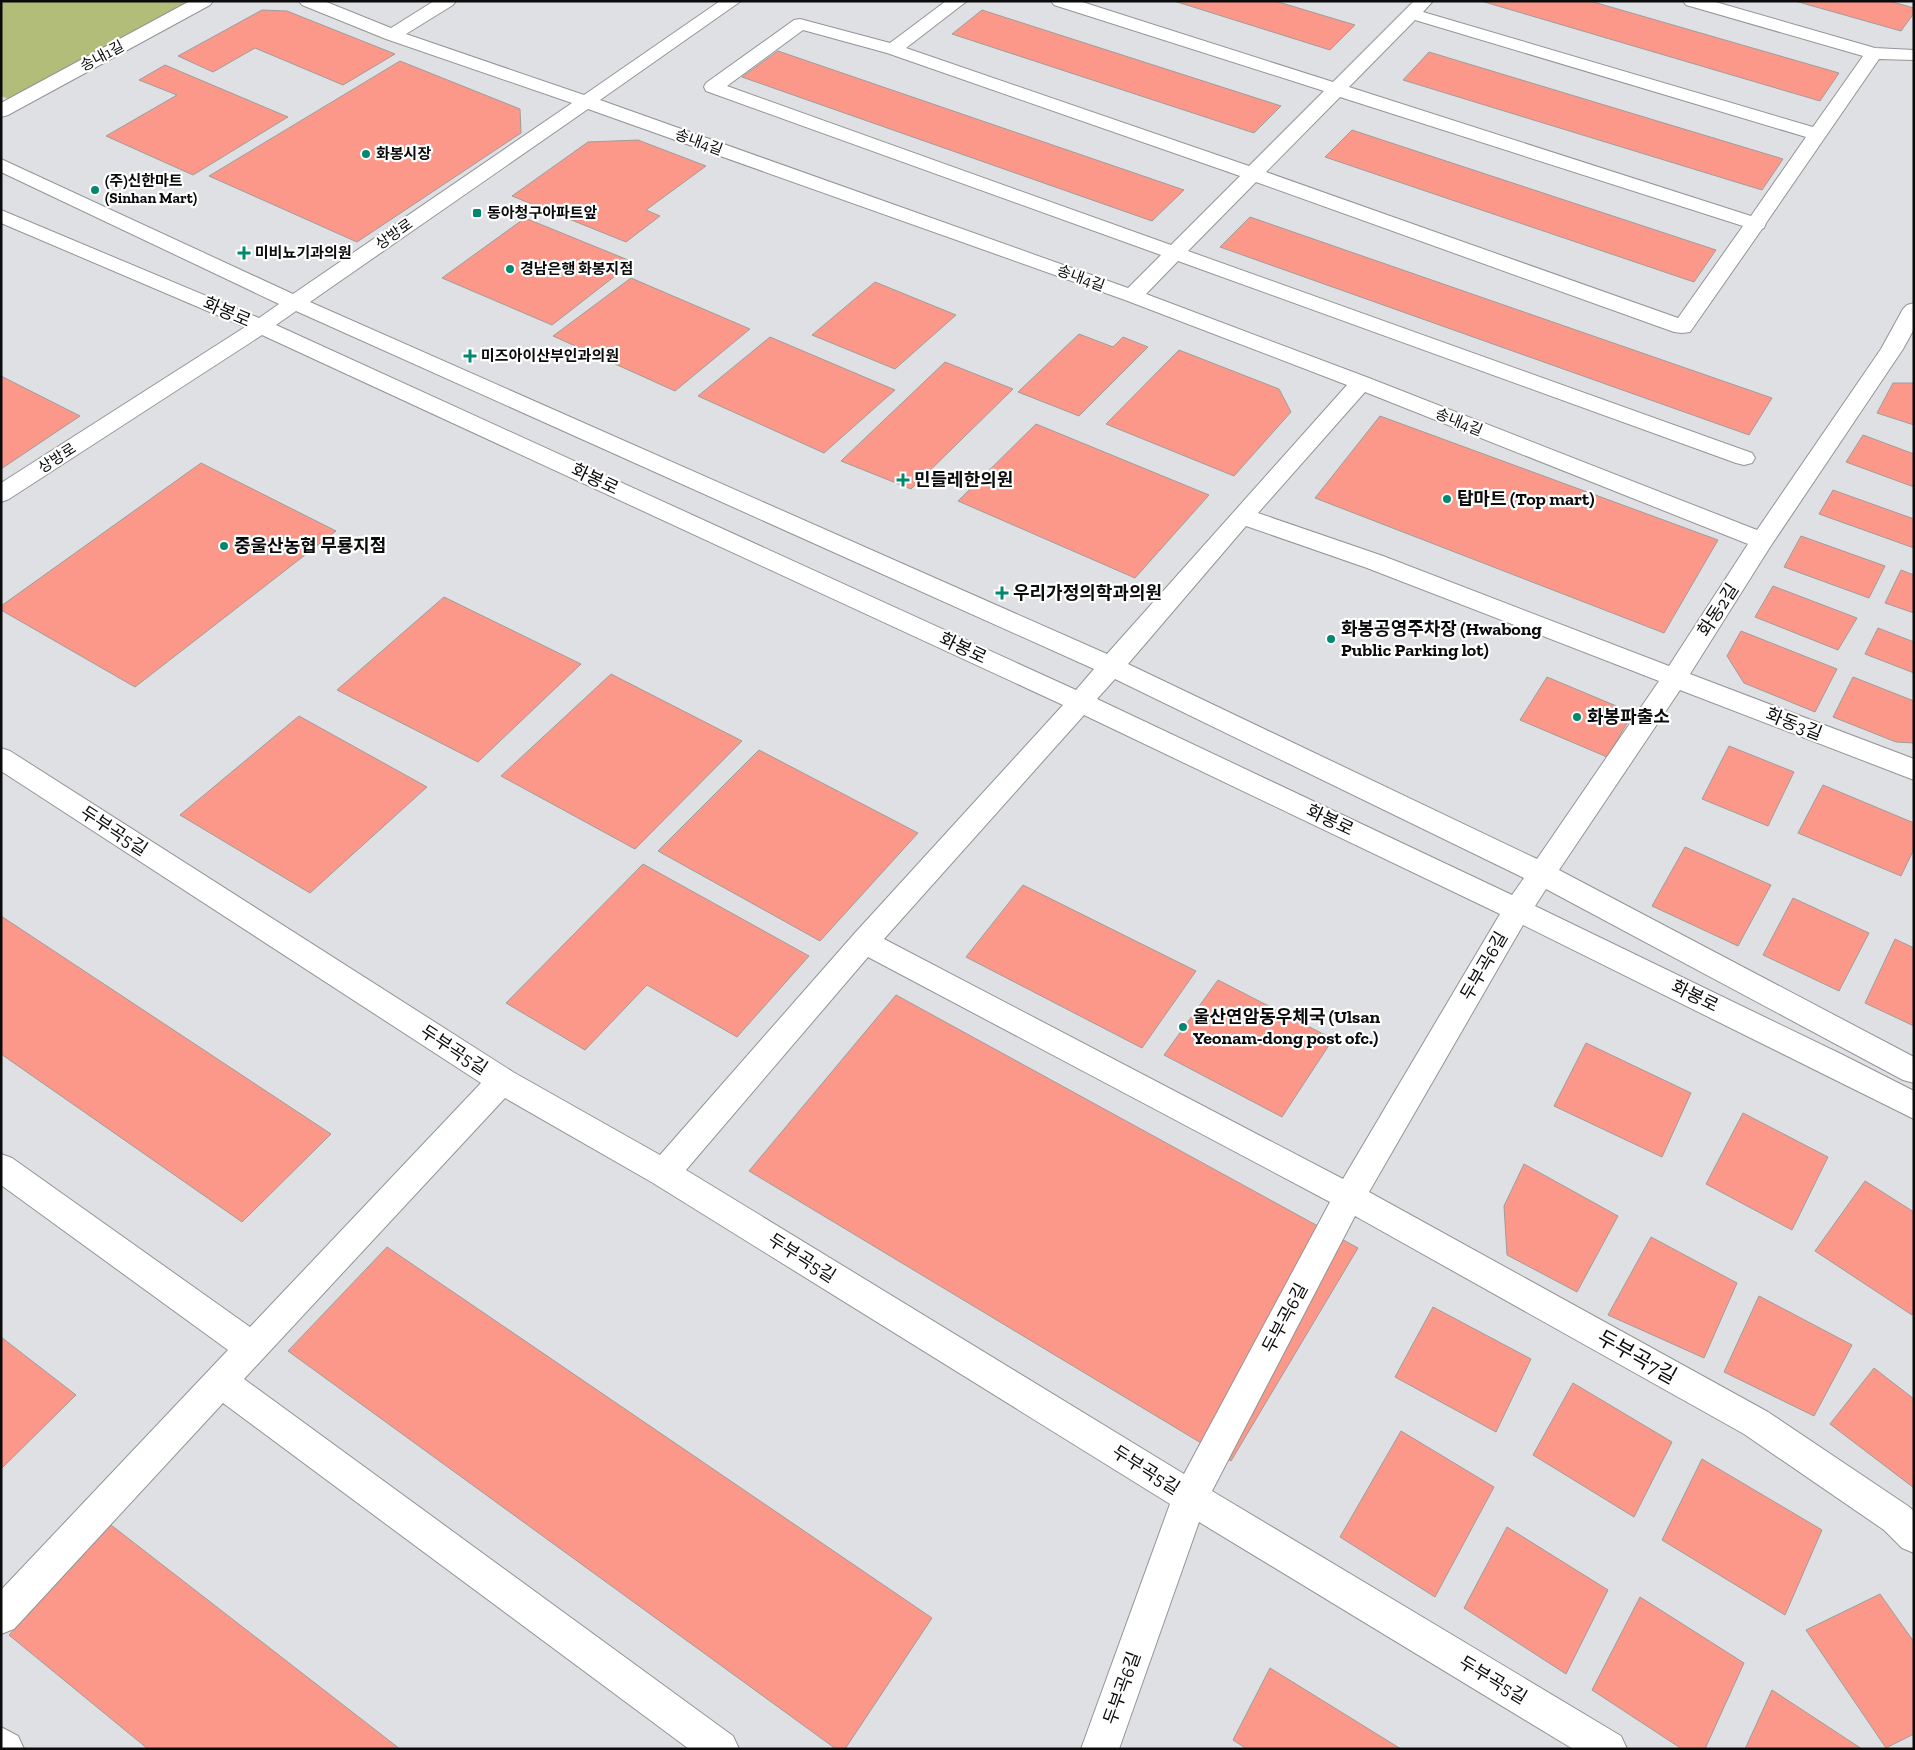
<svg xmlns="http://www.w3.org/2000/svg" width="1915" height="1750" font-family="'Zilla Slab','Noto Sans KR',serif">
<style>
.green{fill:#b1bd78}
.building{fill:#fc9889;stroke:#a09c9b}
.lines{fill:none;stroke-linecap:round;stroke-linejoin:round}
.minor-casing{stroke:#939497;stroke-width:2}
.minor{fill:#fff;fill-rule:evenodd}
.poi-dot{fill:#01896f;stroke:#fff;stroke-width:2}
.labels{text-anchor:middle;stroke-width:4.5;stroke-linejoin:round;paint-order:stroke}
.far-street-label{font-size:15px;fill:#0b0b0c;stroke:#fff}
.far-poi-label{font-size:15px;font-weight:bold;fill:#0b0b0c;stroke:#fff;text-anchor:start}
.street-label{font-size:18px;fill:#0b0b0c;stroke:#fff}
.poi-label{font-size:18px;font-weight:bold;fill:#0b0b0c;stroke:#fff;text-anchor:start}
.near-street-label{font-size:21px;fill:#0b0b0c;stroke:#fff}
</style>
<rect width="100%" height="100%" fill="#dfe0e4"/>
<path class="green" d="M1,1h209l-190,103 -19,-8z"/>
<g class="building">
<path d="M1174,1h101l80,24 -25,25z"/>
<path d="M1481,1h109l249,72 -19,28z"/>
<path d="M1795,1h94l25,7v5l-13,18z"/>
<path d="M262,10l25,1 108,43 -52,31 -88,-37 -42,24 -35,-16z"/>
<path d="M982,10l299,96 -27,27 -302,-99z"/>
<path d="M778,51l406,139 -32,31 -410,-144z"/>
<path d="M1429,52l354,107 -21,31 -359,-110z"/>
<path d="M400,61l120,48 1,24 -164,109 -148,-66z"/>
<path d="M165,65l123,52 -95,58 -87,-39 71,-41 -38,-15z"/>
<path d="M1352,130l364,120 -22,32 -369,-125z"/>
<path d="M638,140l68,26 -60,44 14,6 -34,26 -114,-46 76,-54z"/>
<path d="M1250,217l522,181 -23,37 -529,-188z"/>
<path d="M525,218l108,44 -81,63 -110,-47z"/>
<path d="M631,278l119,51 -75,62 -122,-55z"/>
<path d="M875,282l81,33 -61,54 -83,-34z"/>
<path d="M1079,334l34,13 10,-10 25,10 -69,69 -61,-24z"/>
<path d="M770,337l125,53 -71,63 -126,-57z"/>
<path d="M1179,350l100,39 12,23 -57,64 -128,-52z"/>
<path d="M945,362l68,27 -102,100 -70,-28z"/>
<path d="M1,376l79,40 -79,53z"/>
<path d="M1893,383h21v42l-37,-12z"/>
<path d="M1380,416l338,124 -54,93 -349,-135z"/>
<path d="M1036,424l173,71 -74,83 -177,-77z"/>
<path d="M1863,435l51,19v33l-68,-25z"/>
<path d="M201,463l135,68 -201,156 -134,-77v-4z"/>
<path d="M1833,490l81,29v29l-95,-34z"/>
<path d="M1801,536l84,30 -16,32 -85,-31z"/>
<path d="M1901,570l13,5v38l-29,-10z"/>
<path d="M1773,586l84,32 -19,32 -83,-33z"/>
<path d="M444,597l137,67 -103,98 -141,-72z"/>
<path d="M1878,628l36,14v31l-49,-19z"/>
<path d="M1741,631l96,38 -22,43 -71,-29 -17,-27z"/>
<path d="M611,674l131,67 -107,108 -134,-73z"/>
<path d="M1547,677l86,36 -26,44 -87,-37z"/>
<path d="M1853,677l61,24v42l-18,-1 -63,-25z"/>
<path d="M299,716l128,71 -117,106 -130,-78z"/>
<path d="M1729,746l65,26 -26,54 -66,-27z"/>
<path d="M759,750l159,83 -98,108 -162,-90z"/>
<path d="M1823,785l91,38v26l-13,27 -103,-43z"/>
<path d="M1685,847l86,38 -33,61 -86,-40z"/>
<path d="M643,864l166,92 -72,81 -90,-52 -62,65 -79,-47z"/>
<path d="M1023,885l173,86 -54,77 -176,-91z"/>
<path d="M1793,898l76,35 -30,58 -76,-36z"/>
<path d="M1,916l330,218 -89,88 -241,-168z"/>
<path d="M1895,939l19,9v78l-49,-23z"/>
<path d="M1218,980l115,59 -51,78 -118,-62z"/>
<path d="M896,995l462,253 -127,213 -482,-290z"/>
<path d="M1586,1043l105,50 -29,64 -108,-51z"/>
<path d="M1743,1113l85,44 -36,73 -86,-46z"/>
<path d="M1524,1164l94,52 -41,76 -70,-37 -3,-49z"/>
<path d="M1865,1181l49,31v100l-2,3 -97,-64z"/>
<path d="M1651,1237l86,46 -33,75 -96,-43z"/>
<path d="M387,1247l545,371 -87,131h-9l-548,-398z"/>
<path d="M1759,1296l93,49 -38,71 -90,-44z"/>
<path d="M1433,1307l98,52 -35,73 -101,-55z"/>
<path d="M1,1337l75,58 -75,74z"/>
<path d="M1874,1368l40,31v89l-84,-64z"/>
<path d="M1573,1383l99,59 -38,75 -101,-62z"/>
<path d="M1401,1431l93,56 -59,110 -95,-60z"/>
<path d="M1702,1459l120,71 -37,85 -123,-75z"/>
<path d="M111,1525l289,224h-252l-139,-114z"/>
<path d="M1507,1527l101,63 -42,84 -102,-66z"/>
<path d="M1880,1594l34,48v92l-28,14 -80,-118z"/>
<path d="M1640,1597l104,66 -39,86h-23l-90,-59z"/>
<path d="M1270,1668l131,81h-154l-14,-9z"/>
<path d="M1772,1690l90,59h-117z"/>
</g>
<g class="lines">
<defs>
<g id="minor">
<path d="M190,1h23l-3,4 -202,110 -7,2v-14z"/>
<path d="M299,1h25l67,27 43,-27h22l-3,4 -47,29 178,61 136,-94h21l-141,99 528,188 33,-33 -455,-164 -2,-4 2,-4 88,-63 6,-1 90,24 56,-42h21l-61,47 343,118 75,-75 -270,-86 -3,-4h28l254,81 81,-81h19l-10,11 390,115 50,-71 -177,-51 -3,-4h29l163,47 39,2v10l-35,-1 -113,164 -2,5 -2,1 -72,103 -8,1 -8,-1 -418,-150 -68,69 564,202 3,5 -3,5 -8,2 -8,-2 -558,-202 -32,33 223,84 388,152 124,-181 22,-40 4,-4 7,-2v26l-11,20 -133,198 -80,127 224,85v21l-234,-90 -121,180 355,187v26l-11,-3 -357,-191 -11,17 308,149 71,36v28l-391,-194 -154,267 399,220 140,94 6,5v42l-12,-5 -18,-18 -140,-96 -389,-218 -143,275 409,245 6,13h-54l-374,-227 -80,227h-38l89,-245 -517,-321 -148,-85 -261,281 489,357 6,13h-50l-466,-346 -209,226 -13,5v-44l227,-240 -227,-165v-31l11,4 238,169 231,-244 -480,-312v-23l9,3 503,321 147,83 194,-221 209,-229 -801,-370 -253,164 -8,3v-19l244,-156 -244,-104v-13l258,108 20,-14 -278,-132v-13l292,135 279,-191 -186,-64 -84,-34zM1415,20l391,117 -55,79 -402,-129zM803,30l84,23 353,123 -69,69 -444,-159zM1340,97l403,129 -65,92 -412,-146zM588,109l537,191 222,85 -240,269 -797,-352zM296,311l798,358 -18,21 -800,-365zM1365,392l383,152 -79,122 -286,-110 -125,-43zM1246,526l121,42 292,113 -122,178 -409,-195zM1115,679l409,199 -12,17 -415,-196zM1084,715l416,199 -157,265 -459,-240zM868,957l462,245 -146,272 -498,-304z"/>
<path d="M1,1727l17,9 6,13h-23z"/>
</g>
</defs>
<use href="#minor" class="minor-casing"/>
<use href="#minor" class="minor"/>
</g>
<g class="poi-dot">
<circle cx="366" cy="154" r="5"/>
<circle cx="95" cy="190" r="5"/>
<rect x="472" y="208" width="10" height="10" rx="2.5"/>
<path d="M241.5 245.5h5v5h5v5h-5v5h-5v-5h-5v-5h5z"/>
<circle cx="510" cy="269" r="5"/>
<path d="M467.5 348.5h5v5h5v5h-5v5h-5v-5h-5v-5h5z"/>
<path d="M900.5 472.5h5v5h5v5h-5v5h-5v-5h-5v-5h5z"/>
<circle cx="1447" cy="499" r="5"/>
<circle cx="224" cy="546" r="5"/>
<path d="M999.5 585.5h5v5h5v5h-5v5h-5v-5h-5v-5h5z"/>
<circle cx="1331" cy="639" r="5"/>
<circle cx="1577" cy="717" r="5"/>
<circle cx="1183" cy="1027" r="5"/>
</g>
<g class="labels">
<g class="far-street-label">
<text transform="translate(102 56) rotate(-28)" y="5">송내1길</text>
<text transform="translate(699 142) rotate(20)" y="5">송내4길</text>
<text transform="translate(394 234) rotate(-35)" y="5">상방로</text>
<text transform="translate(1081 278) rotate(20)" y="5">송내4길</text>
<text transform="translate(1459 422) rotate(22)" y="5">송내4길</text>
<text transform="translate(57 458) rotate(-33)" y="5">상방로</text>
</g>
<g class="far-poi-label">
<text x="376" y="159">화봉시장</text>
<text x="105" y="186">(주)신한마트<tspan x="105" dy="17">(Sinhan Mart)</tspan></text>
<text x="487" y="218">동아청구아파트앞</text>
<text x="255" y="258">미비뇨기과의원</text>
<text x="520" y="274">경남은행 화봉지점</text>
<text x="481" y="361">미즈아이산부인과의원</text>
</g>
<g class="street-label">
<text transform="translate(227 312) rotate(23)" y="6">화봉로</text>
<text transform="translate(595 479) rotate(25)" y="6">화봉로</text>
<text transform="translate(1718 610) rotate(-57)" y="6">화동2길</text>
<text transform="translate(963 648) rotate(25)" y="6">화봉로</text>
<text transform="translate(1794 724) rotate(21)" y="6">화동3길</text>
<text transform="translate(1330 820) rotate(25)" y="6">화봉로</text>
<text transform="translate(114 831) rotate(33)" y="6">두부곡5길</text>
<text transform="translate(1484 966) rotate(-60)" y="6">두부곡6길</text>
<text transform="translate(1695 996) rotate(26)" y="6">화봉로</text>
<text transform="translate(454 1050) rotate(33)" y="6">두부곡5길</text>
<text transform="translate(802 1258) rotate(32)" y="6">두부곡5길</text>
<text transform="translate(1285 1318) rotate(-62)" y="6">두부곡6길</text>
<text transform="translate(1146 1470) rotate(32)" y="6">두부곡5길</text>
<text transform="translate(1493 1680) rotate(31)" y="6">두부곡5길</text>
<text transform="translate(1122 1688) rotate(-70)" y="6">두부곡6길</text>
</g>
<g class="poi-label">
<text x="914" y="486">민들레한의원</text>
<text x="1457" y="505">탑마트 (Top mart)</text>
<text x="234" y="552">중울산농협 무룡지점</text>
<text x="1013" y="599">우리가정의학과의원</text>
<text x="1341" y="635">화봉공영주차장 (Hwabong<tspan x="1341" dy="21">Public Parking lot)</tspan></text>
<text x="1587" y="723">화봉파출소</text>
<text x="1193" y="1023">울산연암동우체국 (Ulsan<tspan x="1193" dy="21">Yeonam-dong post ofc.)</tspan></text>
</g>
<g class="near-street-label">
<text transform="translate(1637 1357) rotate(29)" y="7">두부곡7길</text>
</g>
</g>
<rect width="1915" height="1750" fill="none" stroke="#0b0b0c" stroke-width="5"/>
</svg>
